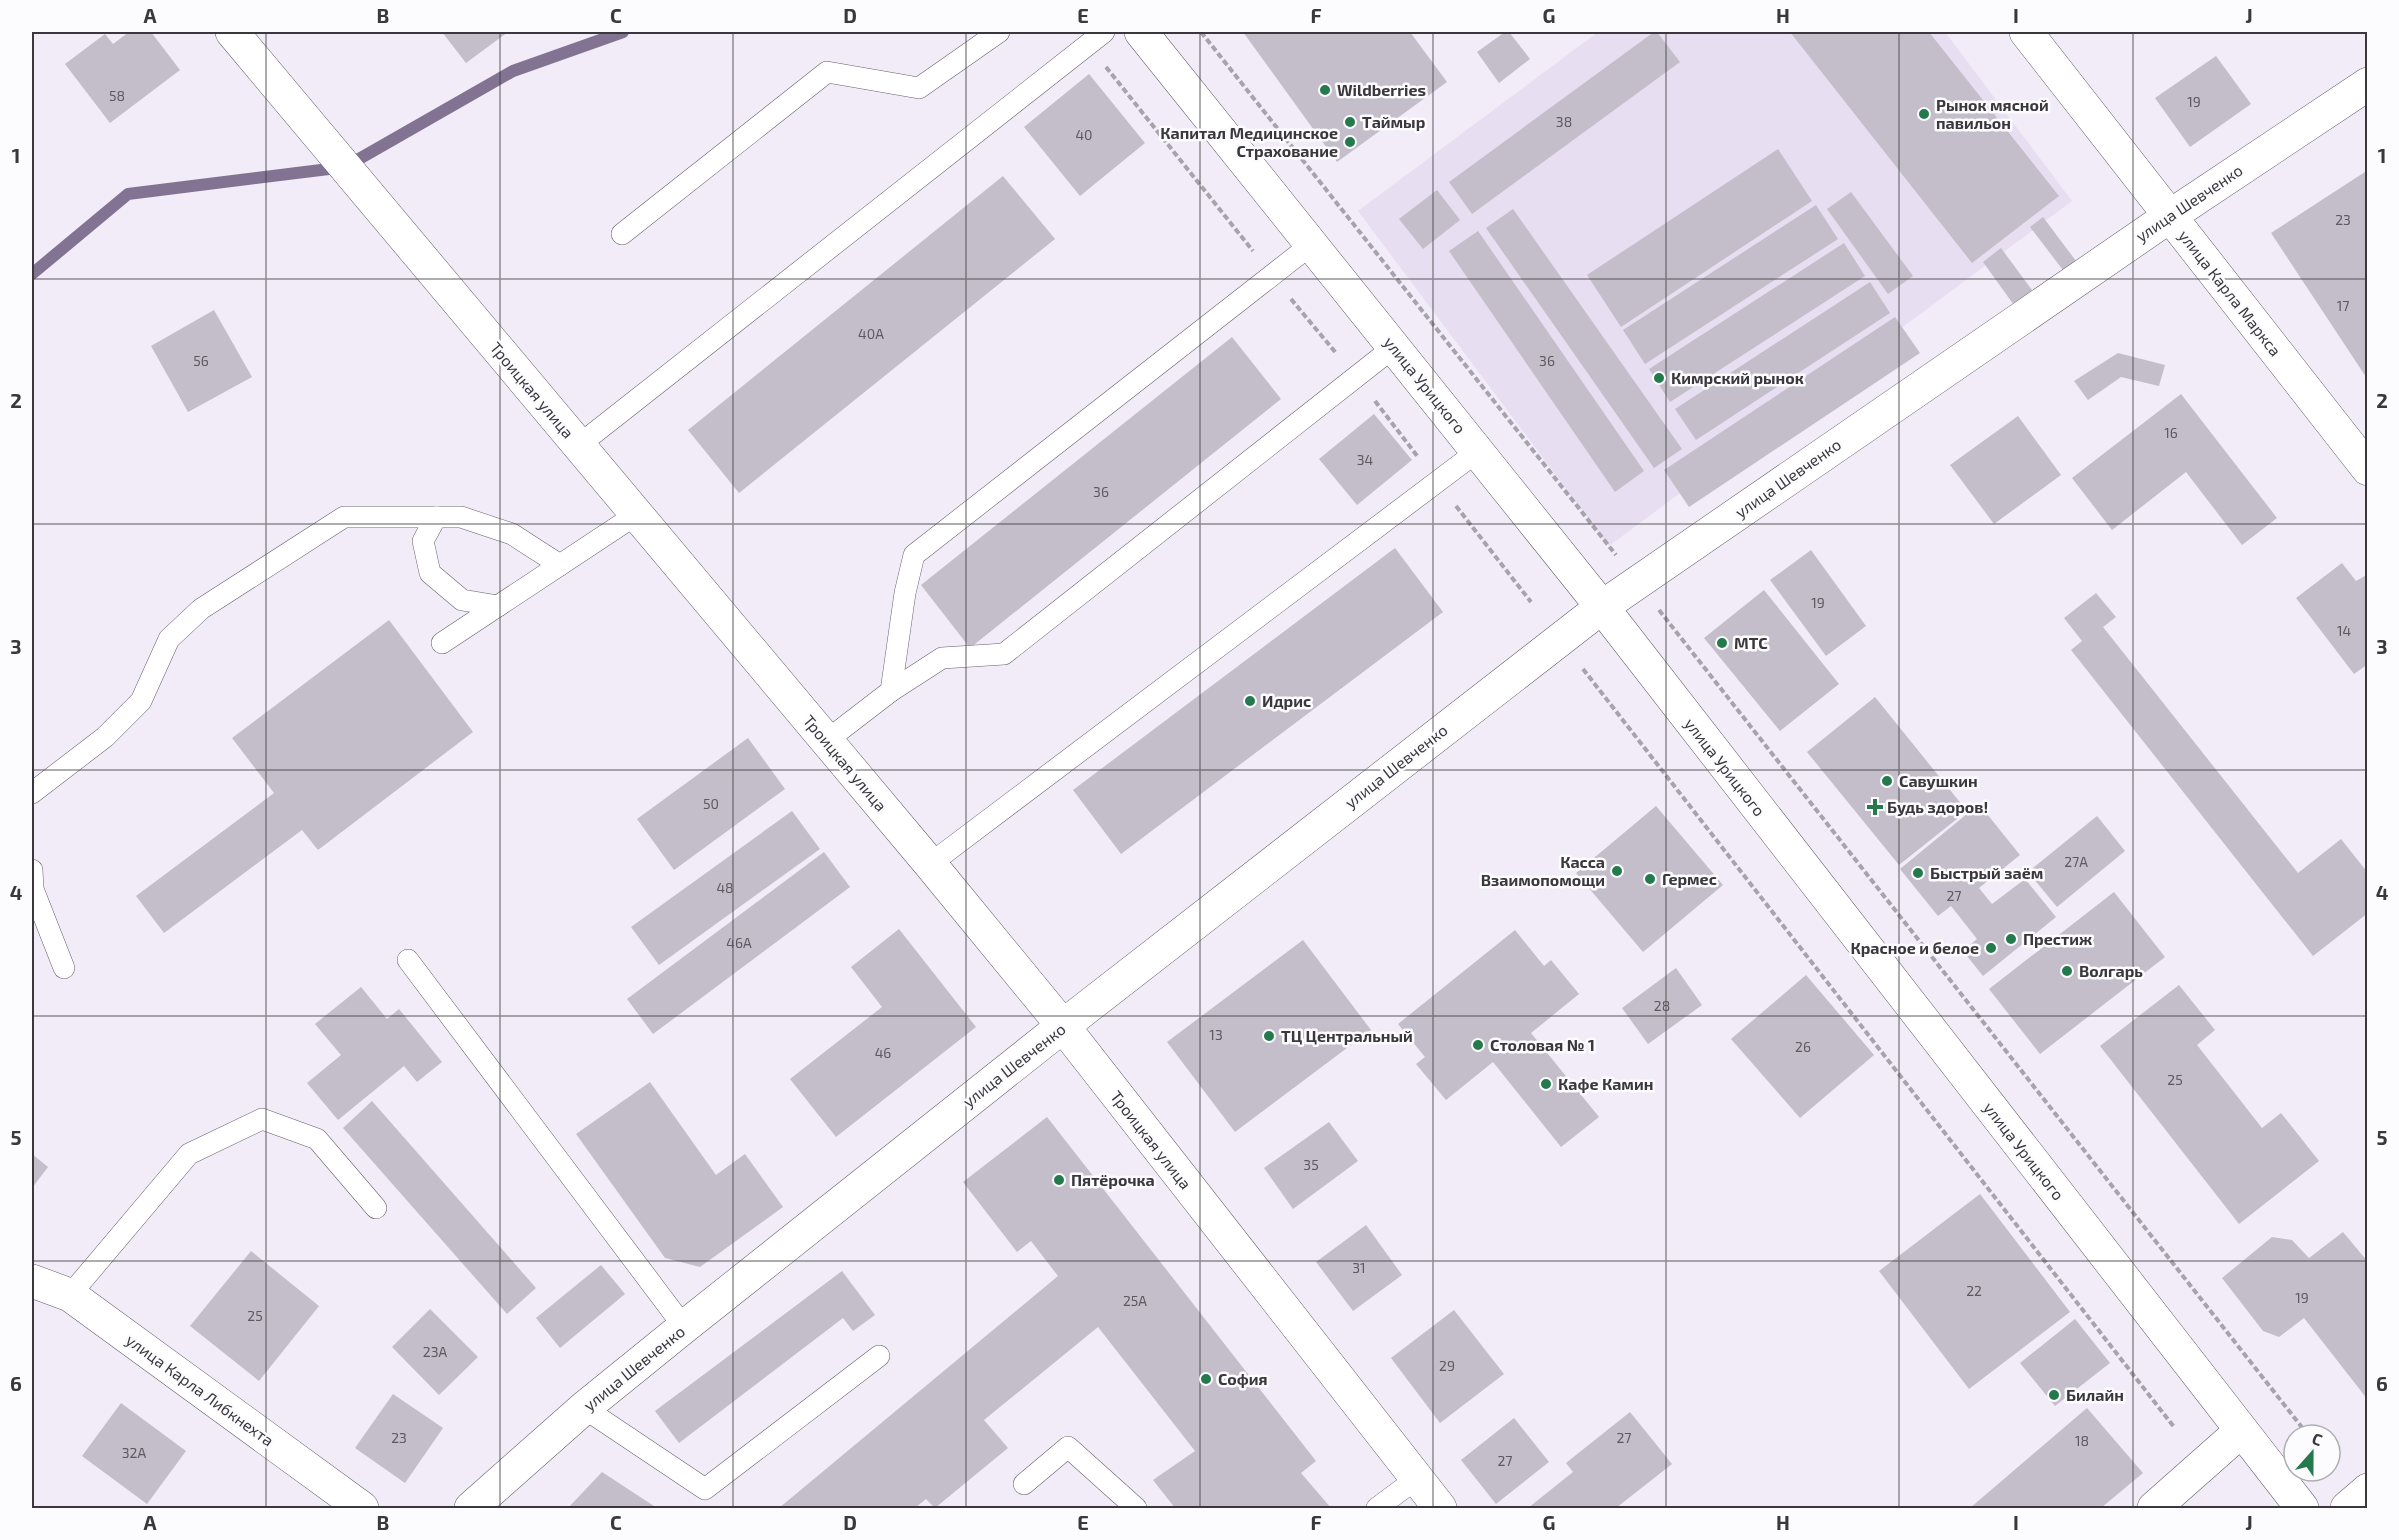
<svg xmlns="http://www.w3.org/2000/svg" width="2399" height="1540" font-family="'Exo 2',sans-serif">
<style>
.built{fill:#e7def1}
.lines{fill:none;stroke-linecap:round;stroke-linejoin:round}
.stream{stroke:#827392;stroke-width:12}
.building{fill:#c3beca}
.lane-casing{stroke:#66616c;stroke-width:22}
.street-casing{stroke:#66616c;stroke-width:34}
.primary-casing{stroke:#66616c;stroke-width:34}
.path{stroke:#a6a3ac;stroke-width:4;stroke-dasharray:6 3;stroke-linecap:butt}
.lane{stroke:#fff;stroke-width:21}
.street{stroke:#fff;stroke-width:33}
.primary{stroke:#fff;stroke-width:33}
.grid{fill:none;stroke:#3a383d;stroke-width:1.5;stroke-opacity:0.55}
.poi-dot{fill:#257a4d;stroke:#fcfbfe;stroke-width:2}
.labels{text-anchor:middle;stroke-width:5;stroke-linejoin:round;paint-order:stroke}
.number-label{font-size:14px;fill:#5c5a60}
.poi-label{font-size:16px;font-weight:bold;fill:#3a383d;stroke:#fcfbfe;text-anchor:start}
.street-label{font-size:16px;fill:#3a383d;stroke:#fcfbfe}
.neatline{fill:none;stroke:#3a383d;stroke-width:2}
.grid-label{font-size:20px;text-anchor:middle;font-weight:bold;fill:#3a383d}
</style>
<rect width="100%" height="100%" fill="#f1ecf8"/>
<path class="built" d="M1598,32h347l127,169 -463,345 -251,-335z"/>
<g class="lines">
<path class="stream" d="M32,274l96,-80 217,-27 168,-96 110,-39"/>
</g>
<g class="building">
<path d="M129,32h22l29,38 -70,53 -45,-59 40,-30 8,10z"/>
<path d="M442,32h66l-42,31z"/>
<path d="M1243,32h167l37,50 -110,80z"/>
<path d="M1505,32h4l21,27 -31,24 -22,-31z"/>
<path d="M1654,32h3l23,30 -208,152 -23,-32z"/>
<path d="M1790,32h139l130,164 -87,67z"/>
<path d="M2216,56l35,48 -61,43 -35,-49z"/>
<path d="M1089,74l56,69 -65,53 -56,-69z"/>
<path d="M1778,149l34,52 -191,126 -34,-52z"/>
<path d="M2368,170v210l-97,-147z"/>
<path d="M1003,176l52,63 -316,254 -51,-63z"/>
<path d="M1437,190l23,30 -37,29 -24,-30z"/>
<path d="M1851,192l62,84 -25,18 -61,-85z"/>
<path d="M1816,205l22,34 -193,125 -22,-34z"/>
<path d="M1513,209l169,240 -28,19 -168,-240z"/>
<path d="M2043,217l39,52 -3,22 -49,-64z"/>
<path d="M1478,231l166,240 -29,21 -166,-241z"/>
<path d="M1844,243l21,33 -195,126 -21,-33z"/>
<path d="M2001,248l34,46 -19,14 -33,-46z"/>
<path d="M1870,282l20,31 -194,127 -21,-31z"/>
<path d="M214,310l38,67 -64,35 -37,-66z"/>
<path d="M1895,317l25,36 -231,154 -25,-37z"/>
<path d="M1232,337l49,62 -311,249 -49,-63z"/>
<path d="M2118,353l47,12 -6,21 -38,-9 -33,23 -14,-19z"/>
<path d="M2181,394l96,124 -35,27 -56,-73 -74,58 -40,-52z"/>
<path d="M1374,414l38,46 -55,45 -38,-46z"/>
<path d="M2018,416l43,59 -67,49 -44,-59z"/>
<path d="M1395,548l48,64 -322,242 -48,-64z"/>
<path d="M1811,550l55,76 -40,30 -56,-76z"/>
<path d="M2342,563l14,18 12,-7v90l-14,10 -58,-76z"/>
<path d="M1764,590l75,94 -59,47 -76,-93z"/>
<path d="M2096,593l20,24 -13,10 195,246 43,-34 27,34v40l-55,43 -242,-306 11,-9 -18,-23z"/>
<path d="M389,620l84,112 -155,118 -16,-20 -138,103 -28,-37 138,-103 -42,-55z"/>
<path d="M1875,697l92,114 -68,54 -92,-113z"/>
<path d="M748,738l37,51 -111,81 -37,-51z"/>
<path d="M1979,804l41,51 -41,33 13,16 33,-25 31,38 -73,59 -20,-25 14,-12 -26,-33 -13,10 -38,-47z"/>
<path d="M1656,806l67,79 -80,67 -67,-79z"/>
<path d="M792,811l28,38 -161,116 -28,-38z"/>
<path d="M2097,816l28,35 -68,56 -29,-35z"/>
<path d="M824,852l26,35 -197,147 -26,-35z"/>
<path d="M2114,892l51,65 -125,97 -51,-65z"/>
<path d="M899,929l77,98 -140,110 -46,-58 92,-72 -31,-40z"/>
<path d="M1515,930l29,36 7,-6 28,34 -48,39 68,84 -38,30 -68,-85 -47,38 -30,-36 9,-7 -27,-33z"/>
<path d="M1303,940l68,90 -136,102 -68,-90z"/>
<path d="M1676,968l26,37 -54,39 -26,-36z"/>
<path d="M1806,975l68,80 -74,63 -69,-79z"/>
<path d="M2179,985l36,45 -18,15 65,83 19,-15 38,48 -80,63 -139,-178z"/>
<path d="M361,987l26,32 12,-10 43,53 -25,20 -13,-16 -66,54 -31,-37 34,-28 -26,-31z"/>
<path d="M650,1082l66,93 29,-21 38,53 -83,60 -35,-9 -89,-124z"/>
<path d="M372,1101l164,187 -29,26 -164,-186z"/>
<path d="M1047,1117l269,344 -15,12 30,35h-156l-22,-28 42,-29 -97,-124 -114,93 24,28 -73,60 -9,-9 -11,9h-136l279,-232 -27,-35 -14,11 -54,-70z"/>
<path d="M1329,1122l29,39 -65,48 -29,-41z"/>
<path d="M32,1154l16,13 -16,21z"/>
<path d="M1980,1194l90,118 -101,77 -90,-118z"/>
<path d="M1366,1225l36,50 -49,36 -37,-49z"/>
<path d="M2343,1232l25,30v138l-64,-82 -25,19 -16,-6 -41,-53 50,-41 20,3 17,18z"/>
<path d="M251,1251l68,55 -60,75 -69,-55z"/>
<path d="M601,1265l24,29 -65,54 -24,-30z"/>
<path d="M842,1271l33,44 -22,16 -10,-13 -164,125 -24,-32z"/>
<path d="M430,1309l48,48 -39,38 -47,-48z"/>
<path d="M1454,1310l50,64 -64,49 -49,-65z"/>
<path d="M2075,1319l35,44 -55,43 -35,-43z"/>
<path d="M393,1394l50,34 -38,55 -50,-35z"/>
<path d="M121,1403l65,48 -39,53 -65,-48z"/>
<path d="M2087,1408l56,65 -42,35h-131z"/>
<path d="M1630,1412l42,52 -56,44h-88l45,-36 -7,-9z"/>
<path d="M1514,1418l35,44 -53,42 -35,-44z"/>
<path d="M602,1472l55,36h-89z"/>
</g>
<g class="lines">
<defs>
<g id="lane">
<path d="M622,234l205,-162 92,16 80,-56"/>
<path d="M579,445l525,-413"/>
<path d="M436,517l-13,24 7,32 32,27 36,6"/>
<path d="M442,643l195,-129"/>
<path d="M891,691l51,-33 62,-4 390,-307"/>
<path d="M826,741l65,-50 14,-98 9,-38 398,-311"/>
<path d="M32,793l73,-56 36,-36 28,-62 32,-30 143,-92h117l51,17 48,31"/>
<path d="M930,864l548,-413"/>
<path d="M32,870l1,19 31,79"/>
<path d="M408,960l276,367"/>
<path d="M70,1295l119,-141 73,-35 55,20 59,69"/>
<path d="M584,1408l121,81 174,-133"/>
<path d="M1024,1484l44,-37 68,61"/>
<path d="M1377,1508l39,-29"/>
</g>
<g id="street">
<path d="M232,32l698,832 133,162 377,482"/>
<path d="M2026,32l342,437"/>
<path d="M32,1281l38,14 292,213"/>
<path d="M471,1508l113,-100 100,-81 379,-301 539,-419 568,-391 198,-132"/>
<path d="M2154,1508l87,-77"/>
<path d="M2347,1508l21,-18"/>
</g>
<path id="primary" d="M1141,32l461,575 700,901"/>
</defs>
<use href="#lane" class="lane-casing"/>
<use href="#street" class="street-casing"/>
<use href="#primary" class="primary-casing"/>
<g class="path">
<path d="M1201,32l415,523"/>
<path d="M1106,67l147,184"/>
<path d="M1291,299l45,54"/>
<path d="M1375,401l43,56"/>
<path d="M1456,506l75,96"/>
<path d="M1659,610l649,825"/>
<path d="M1583,669l591,758"/>
</g>
<use href="#lane" class="lane"/>
<use href="#street" class="street"/>
<use href="#primary" class="primary"/>
</g>
<path class="grid" d="M266,32v1476M500,32v1476M733,32v1476M966,32v1476M1200,32v1476M1433,32v1476M1666,32v1476M1899,32v1476M2133,32v1476M32,279h2336M32,524h2336M32,770h2336M32,1016h2336M32,1261h2336"/>
<g class="poi-dot">
<circle cx="1325" cy="90" r="6"/>
<circle cx="1924" cy="114" r="6"/>
<circle cx="1350" cy="122" r="6"/>
<circle cx="1350" cy="142" r="6"/>
<circle cx="1659" cy="378" r="6"/>
<circle cx="1722" cy="643" r="6"/>
<circle cx="1250" cy="701" r="6"/>
<circle cx="1887" cy="781" r="6"/>
<path d="M1872 798h6v6h6v6h-6v6h-6v-6h-6v-6h6z"/>
<circle cx="1617" cy="871" r="6"/>
<circle cx="1918" cy="873" r="6"/>
<circle cx="1650" cy="879" r="6"/>
<circle cx="2011" cy="939" r="6"/>
<circle cx="1991" cy="948" r="6"/>
<circle cx="2067" cy="971" r="6"/>
<circle cx="1269" cy="1036" r="6"/>
<circle cx="1478" cy="1045" r="6"/>
<circle cx="1546" cy="1084" r="6"/>
<circle cx="1059" cy="1180" r="6"/>
<circle cx="1206" cy="1379" r="6"/>
<circle cx="2054" cy="1395" r="6"/>
</g>
<g class="labels">
<g class="number-label">
<text x="117" y="101">58</text>
<text x="2194" y="107">19</text>
<text x="1564" y="127">38</text>
<text x="1084" y="140">40</text>
<text x="2343" y="225">23</text>
<text x="2343" y="311">17</text>
<text x="871" y="339">40А</text>
<text x="201" y="366">56</text>
<text x="1547" y="366">36</text>
<text x="2171" y="438">16</text>
<text x="1365" y="465">34</text>
<text x="1101" y="497">36</text>
<text x="1818" y="608">19</text>
<text x="2344" y="636">14</text>
<text x="711" y="809">50</text>
<text x="2076" y="867">27А</text>
<text x="725" y="893">48</text>
<text x="1954" y="901">27</text>
<text x="739" y="948">46А</text>
<text x="1662" y="1011">28</text>
<text x="1216" y="1040">13</text>
<text x="1803" y="1052">26</text>
<text x="883" y="1058">46</text>
<text x="2175" y="1085">25</text>
<text x="1311" y="1170">35</text>
<text x="1359" y="1273">31</text>
<text x="1974" y="1296">22</text>
<text x="2302" y="1303">19</text>
<text x="1135" y="1306">25А</text>
<text x="255" y="1321">25</text>
<text x="435" y="1357">23А</text>
<text x="1447" y="1371">29</text>
<text x="399" y="1443">23</text>
<text x="1624" y="1443">27</text>
<text x="2082" y="1446">18</text>
<text x="134" y="1458">32А</text>
<text x="1505" y="1466">27</text>
</g>
<g class="poi-label">
<text x="1337" y="96">Wildberries</text>
<text x="1936" y="111">Рынок мясной<tspan x="1936" dy="18">павильон</tspan></text>
<text x="1362" y="128">Таймыр</text>
<text x="1338" y="139" text-anchor="end">Капитал Медицинское<tspan x="1338" dy="18">Страхование</tspan></text>
<text x="1671" y="384">Кимрский рынок</text>
<text x="1734" y="649">МТС</text>
<text x="1262" y="707">Идрис</text>
<text x="1899" y="787">Савушкин</text>
<text x="1887" y="813">Будь здоров!</text>
<text x="1605" y="868" text-anchor="end">Касса<tspan x="1605" dy="18">Взаимопомощи</tspan></text>
<text x="1930" y="879">Быстрый заём</text>
<text x="1662" y="885">Гермес</text>
<text x="2023" y="945">Престиж</text>
<text x="1979" y="954" text-anchor="end">Красное и белое</text>
<text x="2079" y="977">Волгарь</text>
<text x="1281" y="1042">ТЦ Центральный</text>
<text x="1490" y="1051">Столовая № 1</text>
<text x="1558" y="1090">Кафе Камин</text>
<text x="1071" y="1186">Пятёрочка</text>
<text x="1218" y="1385">София</text>
<text x="2066" y="1401">Билайн</text>
</g>
<g class="street-label">
<text transform="translate(2189 203) rotate(-34)" y="6">улица Шевченко</text>
<text transform="translate(2230 293) rotate(52)" y="6">улица Карла Маркса</text>
<text transform="translate(1425 385) rotate(51)" y="6">улица Урицкого</text>
<text transform="translate(532 390) rotate(50)" y="6">Троицкая улица</text>
<text transform="translate(1788 478) rotate(-35)" y="6">улица Шевченко</text>
<text transform="translate(845 763) rotate(50)" y="6">Троицкая улица</text>
<text transform="translate(1396 766) rotate(-38)" y="6">улица Шевченко</text>
<text transform="translate(1725 767) rotate(52)" y="6">улица Урицкого</text>
<text transform="translate(1014 1065) rotate(-38)" y="6">улица Шевченко</text>
<text transform="translate(1151 1140) rotate(52)" y="6">Троицкая улица</text>
<text transform="translate(2024 1151) rotate(52)" y="6">улица Урицкого</text>
<text transform="translate(634 1368) rotate(-39)" y="6">улица Шевченко</text>
<text transform="translate(200 1390) rotate(36)" y="6">улица Карла Либкнехта</text>
</g>
</g>
<rect width="2399" height="1540" fill="none" stroke="#fcfbfe" stroke-width="66"/>
<g transform="translate(2312 1453) rotate(21)"><circle r="28" fill="#fcfbfe" stroke="#aeadb1" stroke-width="1.5"/>
<path d="M0-4.5L10 22L0 15L-10 22Z" fill="#257a4d"/>
<text y="-9" font-size="16" font-weight="bold" text-anchor="middle" fill="#3a383d">С</text>
</g>
<rect x="33" y="33" width="2333" height="1474" class="neatline"/>
<g class="grid-label">
<text x="150" y="23">A</text>
<text x="383" y="23">B</text>
<text x="616" y="23">C</text>
<text x="850" y="23">D</text>
<text x="1083" y="23">E</text>
<text x="1316" y="23">F</text>
<text x="1549" y="23">G</text>
<text x="1783" y="23">H</text>
<text x="2016" y="23">I</text>
<text x="2249" y="23">J</text>
<text x="16" y="163">1</text>
<text x="2382" y="163">1</text>
<text x="16" y="408">2</text>
<text x="2382" y="408">2</text>
<text x="16" y="654">3</text>
<text x="2382" y="654">3</text>
<text x="16" y="900">4</text>
<text x="2382" y="900">4</text>
<text x="16" y="1145">5</text>
<text x="2382" y="1145">5</text>
<text x="16" y="1391">6</text>
<text x="2382" y="1391">6</text>
<text x="150" y="1530">A</text>
<text x="383" y="1530">B</text>
<text x="616" y="1530">C</text>
<text x="850" y="1530">D</text>
<text x="1083" y="1530">E</text>
<text x="1316" y="1530">F</text>
<text x="1549" y="1530">G</text>
<text x="1783" y="1530">H</text>
<text x="2016" y="1530">I</text>
<text x="2249" y="1530">J</text>
</g>
</svg>
